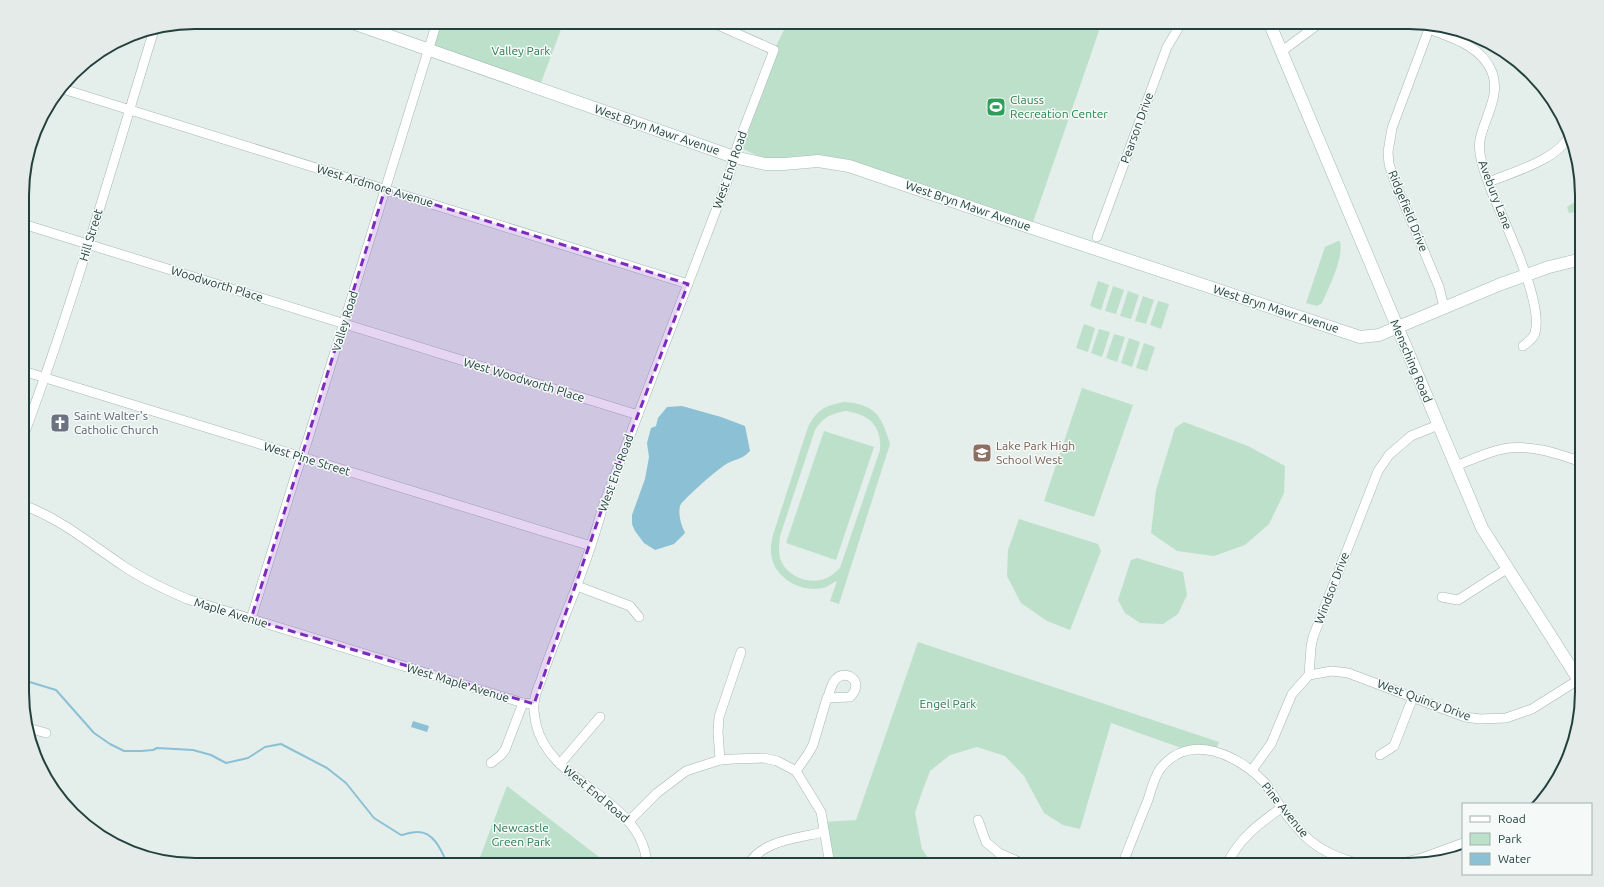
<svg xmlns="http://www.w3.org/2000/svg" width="1604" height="887" font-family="Ubuntu,sans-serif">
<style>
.green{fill:#bde0cb;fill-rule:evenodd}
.water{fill:#8bc0d5}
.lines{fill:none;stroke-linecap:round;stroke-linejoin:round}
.stream{stroke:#8bc0d5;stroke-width:2}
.street-casing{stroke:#a6b7b3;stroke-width:10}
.secondary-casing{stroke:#a2bbb5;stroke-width:13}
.street{stroke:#fff;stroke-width:9}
.secondary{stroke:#fff;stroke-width:12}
.marked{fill:#7b2cbf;fill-opacity:0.2;stroke:#7b2cbf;stroke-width:3;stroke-dasharray:8 5;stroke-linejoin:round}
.labels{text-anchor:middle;stroke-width:3;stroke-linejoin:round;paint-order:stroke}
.park-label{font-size:12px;fill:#2b7a53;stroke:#f5faf8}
.leisure-label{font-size:12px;fill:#27864d;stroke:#f5faf8;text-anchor:start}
.street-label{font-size:12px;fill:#22413d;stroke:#f5faf8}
.worship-label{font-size:12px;fill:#5b616d;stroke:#f5faf8;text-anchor:start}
.education-label{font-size:12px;fill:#785e54;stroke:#f5faf8;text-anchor:start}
.rim{fill:none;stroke:#22413d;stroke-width:2}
</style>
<rect width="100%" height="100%" fill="#e4eeeb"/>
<g class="green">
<path d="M437,22h120l6,2 -24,64 -111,-39z"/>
<path d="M788,22h314l-71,206 -182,-62 -65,-2 -26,-8 -15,-7v-7l31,-92z"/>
<path d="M1582,197v14l-13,2 -2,-6z"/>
<path d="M1338,241h2c4,17 -11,46 -18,62l-5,3 -11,-3 19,-56z"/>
<path d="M1098,281l11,4 -8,25 -11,-4z"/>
<path d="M1113,286l11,4 -8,24 -11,-3z"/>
<path d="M1128,291l11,4 -8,24 -11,-3z"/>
<path d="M1143,296l11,4 -8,24 -11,-3z"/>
<path d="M1158,301l11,3 -8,25 -11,-4z"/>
<path d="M1084,324l11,4 -7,24 -12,-4z"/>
<path d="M1099,329l11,3 -8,25 -11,-4z"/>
<path d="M1114,334l11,3 -8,25 -11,-4z"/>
<path d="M1129,338l11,4 -8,25 -11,-4z"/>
<path d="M1144,343l11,4 -8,24 -11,-3z"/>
<path d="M1082,388l51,17 -39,112 -50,-16z"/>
<path d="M844,402c31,2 38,14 46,42l-51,160 -9,-3 7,-20c-3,1 -7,4 -11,6 -21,7 -48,-6 -54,-28 -2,-8 -1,-16 1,-24l35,-108c10,-18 16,-21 36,-25zM845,411c23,3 37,14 35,39l-40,118c-4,3 -8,8 -13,10 -17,7 -38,0 -46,-17 -3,-8 -2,-17 -1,-25l35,-106c8,-13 16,-16 30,-19z"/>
<path d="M1184,422l64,24 37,20 -1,27 -15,31 -24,21 -31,11 -37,-5 -26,-18 5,-43 19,-62z"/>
<path d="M824,431l50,16 -38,113 -50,-17z"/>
<path d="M1019,519l79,25 3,7 -31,79 -23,-9 -26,-18 -14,-27 1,-26z"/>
<path d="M1137,558l46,14 4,23 -9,19 -15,10 -23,-1 -15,-10 -7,-13 13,-40z"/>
<path d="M918,642l301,100 -4,10 -28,-2 -76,-27 -31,106 -17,-4 -19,-12 -20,-37 -19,-20 -28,-9 -27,8 -20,16 -8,21 -7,21 7,36 11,16h-51l-1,-3 -52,-1 -6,-39 33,-2z"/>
<path d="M507,786l92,71 -5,8h-117z"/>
</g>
<g class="water">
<path d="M682,406l39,11 24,9 5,25c-9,9 -12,7 -22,12 -7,3 -47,38 -48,43 -2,10 1,18 5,27l-11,11 -19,6 -11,-7 -9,-12 -3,-7v-9l13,-36 4,-22 -2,-14 4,-15 5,-2 2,-8 9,-11z"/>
<path d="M413,721l16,5 -2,6 -16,-5z"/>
</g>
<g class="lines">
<path class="stream" d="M23,680l33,10 38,43 16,11 14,7h17l12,-1 4,-2 36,2 18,5 15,8 22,-5 17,-11 16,-3 46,24 19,15 28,35 27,17c5,-1 11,-3 16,-3 17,-1 25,20 31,33"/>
<defs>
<g id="street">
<path d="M1432,25l-3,4 -37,99 -4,24 1,12 6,18 44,105 5,20"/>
<path d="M1429,29c24,9 52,17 63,43 9,24 -8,46 -12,68 -3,14 6,36 11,50 13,32 53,112 44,143 -1,5 -8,10 -12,13"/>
<path d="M1282,51l38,-28"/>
<path d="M63,89l625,195"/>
<path d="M1489,182c24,-10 71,-23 81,-48"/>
<path d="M23,224l615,191"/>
<path d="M1097,237l70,-190 15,-25"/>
<path d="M23,371l568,175"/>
<path d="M23,437c50,-133 89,-271 131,-407"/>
<path d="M1456,466c15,-6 31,-14 47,-17 27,-5 53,4 79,13"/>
<path d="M23,505c38,14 66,38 99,60 20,14 42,24 65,34l336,104 11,1"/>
<path d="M577,586l53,20 9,11"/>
<path d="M1442,597l16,3 50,-32"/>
<path d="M251,619l45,-145 11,-32 130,-420"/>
<path d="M1309,675l23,-4 16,2 117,44 15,2 26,-1 26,-9 46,-29"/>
<path d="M28,728l18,5"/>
<path d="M1380,755l14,-9 19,-49"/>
<path d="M720,760l-2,-28 1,-15 22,-65"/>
<path d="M491,763l10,-8 4,-5 18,-47"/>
<path d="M560,764l40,-47"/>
<path d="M1252,770l19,-26 21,-50 17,-19 2,-28 2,-10 65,-166 11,-16 22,-19 27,-11"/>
<path d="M796,771l12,-17 5,-9 14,-47 23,-1c16,-16 -5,-29 -15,-17 -4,5 -5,13 -8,18"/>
<path d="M978,820l8,22 13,11 27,12"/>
<path d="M629,821l28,-28 29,-22 34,-11 13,-1 31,-1 13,3 19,10 25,41 9,53"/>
<path d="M647,865c-4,-68 -97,-79 -111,-141 -1,-7 -3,-14 -2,-21 1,-8 4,-16 7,-23 6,-19 14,-38 21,-57 16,-39 30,-77 41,-117l125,-327 10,-35 36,-94 -63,-28"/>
<path d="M748,865c14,-25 51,-27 76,-33"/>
<path d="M1122,865c9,-22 17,-44 26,-65 3,-10 6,-22 12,-31 29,-38 79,-14 105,14 5,7 10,15 15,23 7,10 16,21 25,30 16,16 38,24 59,29"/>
<path d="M1226,865c15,-28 30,-39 55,-57"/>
<path d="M1395,865l30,-8 38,-14"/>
</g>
<g id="secondary">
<path d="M350,22l384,135 31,7h19l34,-3 31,5 174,59 337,112 19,-2 122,-51 48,-17 33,-8"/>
<path d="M1269,22l213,506 100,157"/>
</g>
</defs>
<use href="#street" class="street-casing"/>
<use href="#secondary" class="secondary-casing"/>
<use href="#street" class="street"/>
<use href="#secondary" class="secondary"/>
</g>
<path class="marked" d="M385,189l303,95 -85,222 -69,198 -283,-85z"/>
<defs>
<symbol id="stadium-square" viewBox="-11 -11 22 22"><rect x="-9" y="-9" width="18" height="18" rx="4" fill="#2e9e5b" stroke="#f5faf8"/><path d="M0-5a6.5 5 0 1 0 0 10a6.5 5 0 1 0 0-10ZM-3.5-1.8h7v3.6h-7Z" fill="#fff"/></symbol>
<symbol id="church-square" viewBox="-11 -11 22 22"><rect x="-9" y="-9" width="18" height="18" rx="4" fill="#6b7280" stroke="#f5faf8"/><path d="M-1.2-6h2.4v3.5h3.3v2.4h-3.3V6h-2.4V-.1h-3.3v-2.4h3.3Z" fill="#fff"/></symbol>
<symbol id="school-square" viewBox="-11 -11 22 22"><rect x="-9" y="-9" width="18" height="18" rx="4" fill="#8d6e63" stroke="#f5faf8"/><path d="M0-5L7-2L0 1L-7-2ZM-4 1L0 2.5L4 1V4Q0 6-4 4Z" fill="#fff"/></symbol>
</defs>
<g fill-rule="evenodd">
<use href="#stadium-square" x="985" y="96" width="22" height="22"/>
<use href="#church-square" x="49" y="412" width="22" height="22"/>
<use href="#school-square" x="971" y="442" width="22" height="22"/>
</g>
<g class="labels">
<g class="park-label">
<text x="521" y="55">Valley Park</text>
<text x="948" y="708">Engel Park</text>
<text x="521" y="832">Newcastle<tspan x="521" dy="14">Green Park</tspan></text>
</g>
<g class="leisure-label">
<text x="1010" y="104">Clauss<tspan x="1010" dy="14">Recreation Center</tspan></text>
</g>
<g class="street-label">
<text transform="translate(1137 128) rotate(-70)" y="4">Pearson Drive</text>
<text transform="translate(657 130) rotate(19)" y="4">West Bryn Mawr Avenue</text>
<text transform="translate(730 170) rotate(-71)" y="4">West End Road</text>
<text transform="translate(375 186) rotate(17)" y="4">West Ardmore Avenue</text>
<text transform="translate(1495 195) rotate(69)" y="4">Avebury Lane</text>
<text transform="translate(968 206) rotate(19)" y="4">West Bryn Mawr Avenue</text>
<text transform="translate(1408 211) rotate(68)" y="4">Ridgefield Drive</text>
<text transform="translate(91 235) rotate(-73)" y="4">Hill Street</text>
<text transform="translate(217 284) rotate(17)" y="4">Woodworth Place</text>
<text transform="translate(1276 309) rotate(18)" y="4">West Bryn Mawr Avenue</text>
<text transform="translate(345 321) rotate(-73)" y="4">Valley Road</text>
<text transform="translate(1411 361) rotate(67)" y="4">Mensching Road</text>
<text transform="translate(524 380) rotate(17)" y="4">West Woodworth Place</text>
<text transform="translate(307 459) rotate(17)" y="4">West Pine Street</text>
<text transform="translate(616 473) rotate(-70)" y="4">West End Road</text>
<text transform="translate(1332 588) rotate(-69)" y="4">Windsor Drive</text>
<text transform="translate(231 613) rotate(17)" y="4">Maple Avenue</text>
<text transform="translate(458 683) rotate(17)" y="4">West Maple Avenue</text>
<text transform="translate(1424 700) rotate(20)" y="4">West Quincy Drive</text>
<text transform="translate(596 794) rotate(40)" y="4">West End Road</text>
<text transform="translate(1285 810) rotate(51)" y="4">Pine Avenue</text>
</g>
<g class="worship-label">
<text x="74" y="420">Saint Walter's<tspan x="74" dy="14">Catholic Church</tspan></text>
</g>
<g class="education-label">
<text x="996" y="450">Lake Park High<tspan x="996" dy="14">School West</tspan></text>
</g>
</g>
<path d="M0 0H1604V887H0ZM195 29H1409A166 166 0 0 1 1575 195V692A166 166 0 0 1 1409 858H195A166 166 0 0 1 29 692V195A166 166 0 0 1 195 29Z" fill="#e4ebe9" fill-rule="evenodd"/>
<path class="rim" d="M195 29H1409A166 166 0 0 1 1575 195V692A166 166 0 0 1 1409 858H195A166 166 0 0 1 29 692V195A166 166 0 0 1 195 29Z"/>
<rect x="1462" y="803" width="130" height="72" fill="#f5faf8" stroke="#a1b0ad"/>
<rect x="1470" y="816" width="20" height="6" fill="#ffffff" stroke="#a1b0ad"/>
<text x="1498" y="823" font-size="12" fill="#22413d">Road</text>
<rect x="1470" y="833" width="20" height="12" fill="#bde0cb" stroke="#a1b0ad"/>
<text x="1498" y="843" font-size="12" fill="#22413d">Park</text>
<rect x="1470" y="853" width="20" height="12" fill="#8bc0d5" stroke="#a1b0ad"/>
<text x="1498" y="863" font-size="12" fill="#22413d">Water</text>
</svg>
